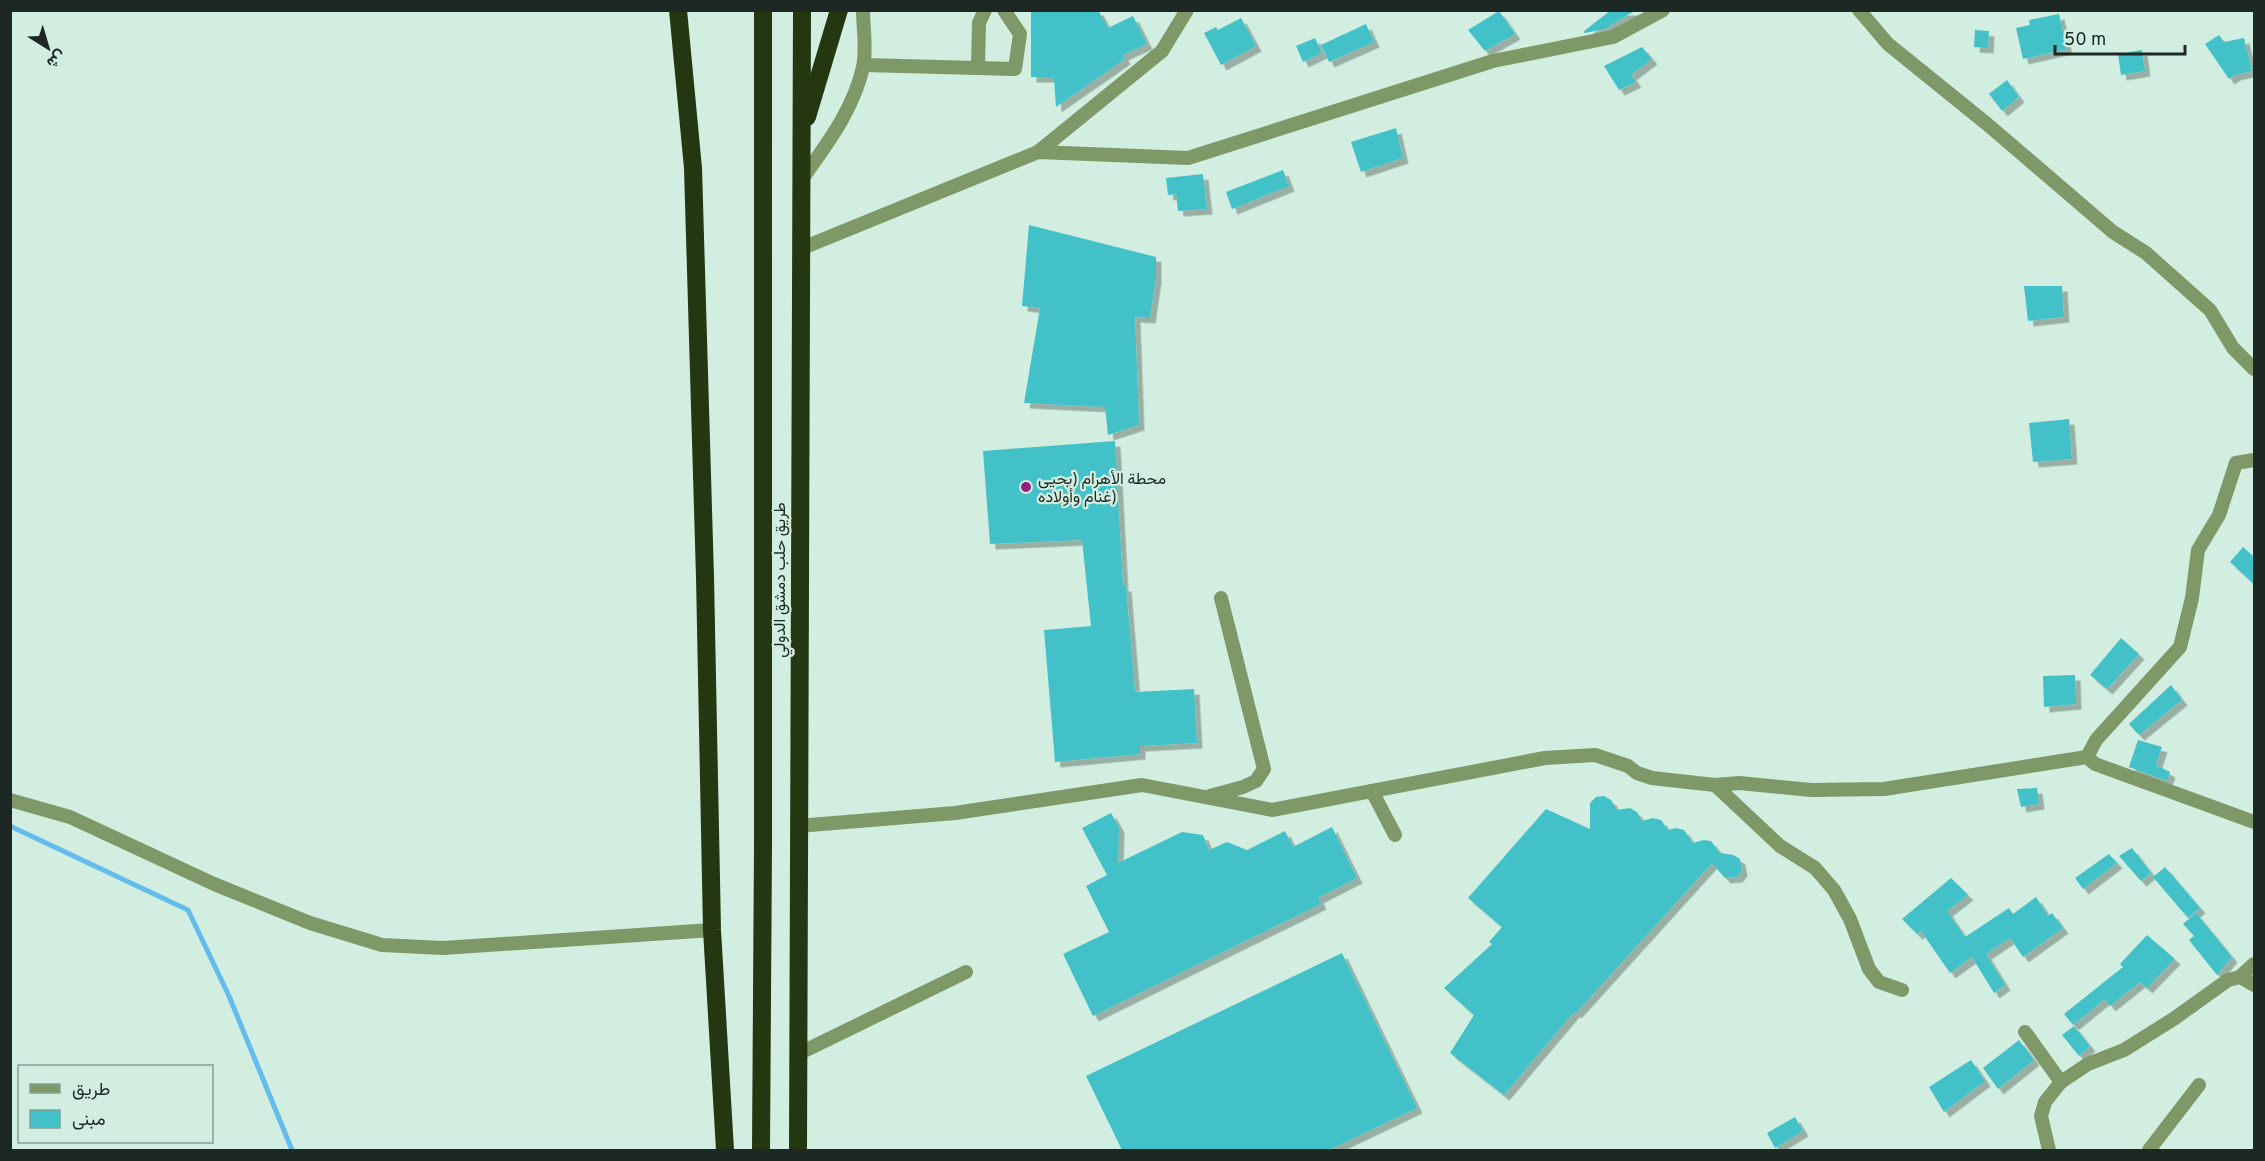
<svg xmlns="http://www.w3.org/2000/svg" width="2265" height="1161" font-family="Overpass,Vazirmatn,sans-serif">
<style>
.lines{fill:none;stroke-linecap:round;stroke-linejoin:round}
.stream{stroke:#64bcec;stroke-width:5}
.building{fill:#42c1c8;filter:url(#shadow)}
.minor{stroke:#7e9868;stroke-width:14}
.motorway{stroke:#243710;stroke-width:18}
.poi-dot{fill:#931e7c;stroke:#d1eee0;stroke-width:2}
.labels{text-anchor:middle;stroke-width:4.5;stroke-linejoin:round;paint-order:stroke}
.poi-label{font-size:16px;fill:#1d2824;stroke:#d1eee0;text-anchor:start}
.street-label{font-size:16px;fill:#1d2824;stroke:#d1eee0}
</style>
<defs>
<filter id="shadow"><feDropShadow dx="5.5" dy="5.5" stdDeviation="0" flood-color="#0004"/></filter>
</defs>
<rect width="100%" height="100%" fill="#d1eee0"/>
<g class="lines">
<path class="stream" d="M10,826l178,84 41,86 63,154"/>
</g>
<g class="building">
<path d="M1031,10h67l10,18 25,-12 14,28 -24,11 2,4 -69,48 -2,-30h-23z"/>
<path d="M1611,10h25l-31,19 -20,4 -2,-1z"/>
<path d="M1499,11l16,23 -30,17 -17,-21z"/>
<path d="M2059,14l8,35 -44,10 -7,-31 14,-3 -1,-5z"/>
<path d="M1241,18l15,28 -35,19 -17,-32 12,-6 2,3z"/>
<path d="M1366,24l8,18 -45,20 -8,-17z"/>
<path d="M1975,30l14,1 -1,17 -14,-1z"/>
<path d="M2219,35l5,7 20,-4 8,33 -17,4 -6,4 -24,-35z"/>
<path d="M1315,38l7,15 -19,9 -7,-16z"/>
<path d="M1642,47l10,12 -21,16 5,7 -17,8 -15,-24z"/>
<path d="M2142,50l3,21 -24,4 -3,-21z"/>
<path d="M2007,80l12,17 -17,14 -13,-17z"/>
<path d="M1396,128l7,30 -42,14 -10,-30z"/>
<path d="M1283,170l6,16 -57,23 -6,-17z"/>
<path d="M1203,174l4,35 -29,2 -2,-17 -8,1 -2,-17z"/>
<path d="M1029,225l127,32v20l-6,41 -15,-1 4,108 -31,10 -3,-28 -81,-4 16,-95 -18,-2z"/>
<path d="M2024,286h38l2,31 -36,4z"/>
<path d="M2069,419l3,40 -39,3 -4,-39z"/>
<path d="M1115,441l8,145h3l9,106 59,-3 3,54 -57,3v8l-85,8 -11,-132 47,-4 -9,-86 -92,4 -7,-93z"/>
<path d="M2243,547l11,10v27l-24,-22z"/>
<path d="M2121,638l18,16 -32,35 -17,-14z"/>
<path d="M2075,675l1,29 -32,3 -1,-31z"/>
<path d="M2171,685l11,15 -43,35 -10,-11z"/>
<path d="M2138,740l24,7 -6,18 14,7 -3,9 -38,-14z"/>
<path d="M2037,788l2,16 -18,3 -4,-18z"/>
<path d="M1604,796l7,4 6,10 13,-2 7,4 5,9 11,-3 8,2 7,10 8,-2 8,2 9,13 11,-3 7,1 9,12 13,2 7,4 2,12 -5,6 -12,1 -13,-15 -136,150 -2,-1 -70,83 -54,-42 24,-38 -30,-27 48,-44 -3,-2 13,-15 -34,-29 78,-89 44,20v-26l6,-6z"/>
<path d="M1111,813l8,14 -1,36 64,-31 21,3 6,15 18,-8 20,8 38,-19 8,16 39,-20 25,51 -39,20 3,6 -228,112 -30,-62 46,-22 -23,-46 21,-11 -25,-47z"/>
<path d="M2132,848l19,25 -10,8 -22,-25z"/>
<path d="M2109,854l8,9 -34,26 -8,-11z"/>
<path d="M2165,867l35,41 -12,10 -35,-41z"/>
<path d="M1951,878l17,17 -21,16 18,26 44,-29 4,6 23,-17 12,19 4,-3 11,15 -40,29 -13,-19 -24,16 19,31 -11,8 -22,-36 -22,16 -29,-42 -4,3 -15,-15z"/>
<path d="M2196,913l36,44 -15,18 -28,-35 5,-4 -11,-12z"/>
<path d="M2147,935l28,24 -28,29 -7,-6 -30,24 -5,-7 -32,26 -9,-11 59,-47 -3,-3z"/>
<path d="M1342,953l75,155 -88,42h-207l-36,-74z"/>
<path d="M2074,1026l16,20 -11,10 -17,-21z"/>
<path d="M2019,1040l15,20 -36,29 -15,-21z"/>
<path d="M1971,1060l14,21 -41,31 -15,-25z"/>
<path d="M1795,1117l8,14 -28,17 -8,-15z"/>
</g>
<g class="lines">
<g class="minor">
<path d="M1859,10l29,34 99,80 126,108 33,21 64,57 23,38 21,21"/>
<path d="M864,65l151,4 5,-35 -16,-24"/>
<path d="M978,68l1,-45 6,-13"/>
<path d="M1038,152l124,-101 25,-41"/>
<path d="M800,182c26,-37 53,-71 63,-115 4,-17 0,-39 0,-57"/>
<path d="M800,249l238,-97 150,6 305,-97 120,-24 50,-27"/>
<path d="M2087,757l9,-17 84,-93 12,-49 6,-48 21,-35 17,-52 18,-3"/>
<path d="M1715,785l65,61 35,22 19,22 16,29 19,50 10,13 23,8"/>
<path d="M1372,791l23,44"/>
<path d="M1210,796l33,-9 13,-6 8,-12 -43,-171"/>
<path d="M10,800l60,17 144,67 96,39 72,22 61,3 269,-18"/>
<path d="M798,826l157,-13 187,-28 130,25 273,-52 50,-3 33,11 9,7 15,5 63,7 24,-2 72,7 73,-1 203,-32 8,7 159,58"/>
<path d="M2240,977l14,-13"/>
<path d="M2025,1032l36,50"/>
<path d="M798,1054l168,-82"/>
<path d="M2049,1150l-8,-34 4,-14 16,-20 27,-18 36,-14 51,-32 53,-38 12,-3 14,8"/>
<path d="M2149,1150l50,-65"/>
</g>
<g class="motorway">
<path d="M678,10l15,158 12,409 7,353 13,220"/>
<path d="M807,117l32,-107"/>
<path d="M761,1150l2,-305v-835"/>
<path d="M798,1150l4,-1140"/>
</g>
</g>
<circle class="poi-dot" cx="1026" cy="487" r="6"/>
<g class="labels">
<g class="poi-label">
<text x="1038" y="484">محطة الأهرام (يحيى<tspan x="1038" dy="18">غنام وأولاده)</tspan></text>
</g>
<g class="street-label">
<text transform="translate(779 580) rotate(-90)" y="6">طريق حلب دمشق الدولي</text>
</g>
</g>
<rect width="2265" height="1161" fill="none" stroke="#1d2824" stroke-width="24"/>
<rect x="18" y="1065" width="195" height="78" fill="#d1eee0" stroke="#899f95" stroke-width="1.5"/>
<rect x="30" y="1084" width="30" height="9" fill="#7e9868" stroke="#899f95" stroke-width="1.5"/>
<text x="72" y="1095" font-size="18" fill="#1d2824">طريق</text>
<rect x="30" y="1110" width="30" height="18" fill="#42c1c8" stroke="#899f95" stroke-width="1.5"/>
<text x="72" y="1125" font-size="18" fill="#1d2824">مبنى</text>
<g transform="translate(48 48) rotate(143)" stroke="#d1eee0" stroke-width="4.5" paint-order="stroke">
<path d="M0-4.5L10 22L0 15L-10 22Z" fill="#1d2824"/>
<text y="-9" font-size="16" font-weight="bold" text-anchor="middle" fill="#1d2824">ش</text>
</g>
<path d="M2055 45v9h130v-9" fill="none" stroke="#1d2824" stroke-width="3"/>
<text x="2064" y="45" font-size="18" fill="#1d2824" stroke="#d1eee0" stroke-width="4.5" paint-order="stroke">50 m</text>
</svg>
